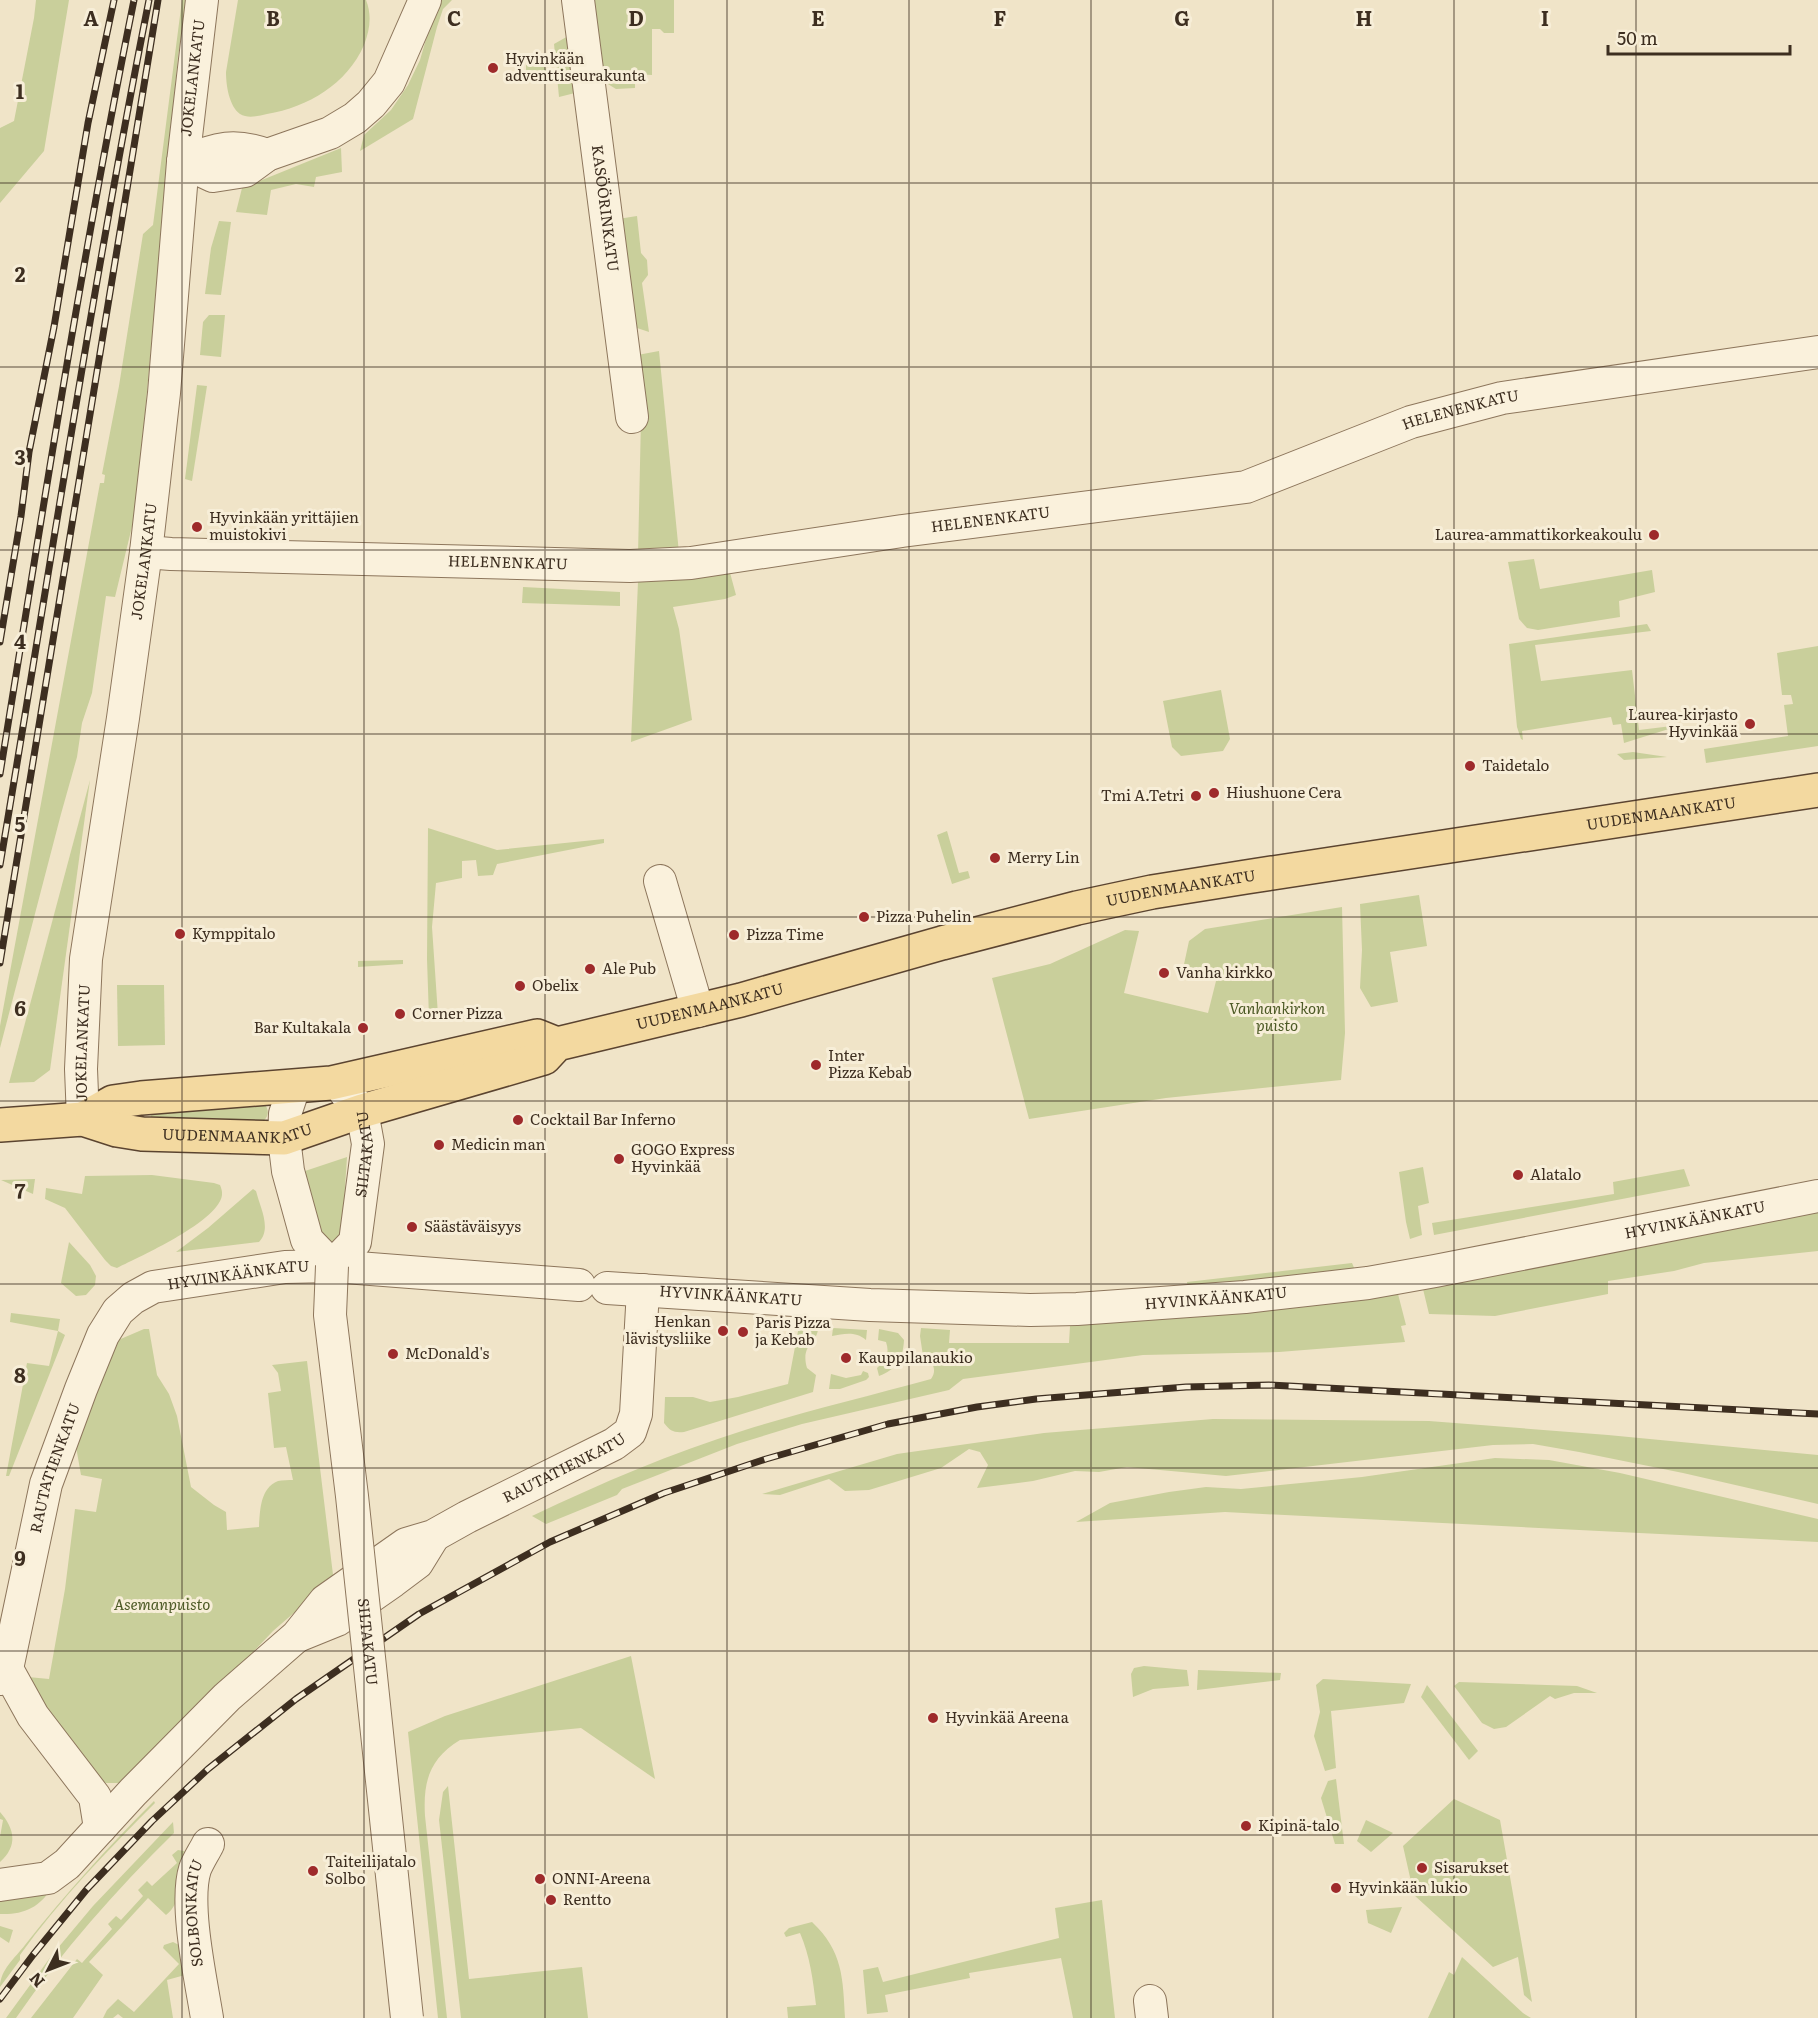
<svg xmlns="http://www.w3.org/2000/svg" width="1818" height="2018" font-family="Literata,serif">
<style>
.green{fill:#c9cf9b}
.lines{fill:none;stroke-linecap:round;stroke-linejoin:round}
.minor-casing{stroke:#8d765c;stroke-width:34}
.major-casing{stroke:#5b4430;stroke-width:36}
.minor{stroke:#faf1dc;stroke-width:32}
.major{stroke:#f3d9a0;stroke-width:33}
.rail-casing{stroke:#3d2e20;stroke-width:7}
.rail{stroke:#f7eed8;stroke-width:4.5;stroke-dasharray:14;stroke-linecap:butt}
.minor-bridge-casing{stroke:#8d765c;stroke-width:34;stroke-linecap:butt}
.minor-bridge{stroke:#faf1dc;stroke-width:32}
.grid{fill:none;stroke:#3d2e20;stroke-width:1.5;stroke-opacity:0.55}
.poi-dot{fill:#9e2a2b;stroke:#f7eed8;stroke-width:2}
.labels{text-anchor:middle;stroke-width:6;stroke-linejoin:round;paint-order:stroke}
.poi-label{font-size:15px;fill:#3d2e20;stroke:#f7eed8;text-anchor:start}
.street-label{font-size:15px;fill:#3d2e20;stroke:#f7eed8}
.park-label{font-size:15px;font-style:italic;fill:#4d5a26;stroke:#f7eed8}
.grid-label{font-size:20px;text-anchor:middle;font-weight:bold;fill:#3d2e20;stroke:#f7eed8;stroke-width:6;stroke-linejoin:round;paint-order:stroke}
</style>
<rect width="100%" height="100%" fill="#f0e4c8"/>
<g class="green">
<path d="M36,0h33l-25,151 -44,52v-75l14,-7 20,-103z"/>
<path d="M182,0h6l-10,56 -42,454 -21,87 -9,-1 -14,97 -10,30 -5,34 -16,57 -61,234v-22l100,-543h4l1,-8 -3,-1 17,-88 24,-152 10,-9z"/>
<path d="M238,0h128c6,15 4,30 -2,45 -17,39 -56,62 -97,69 -9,2 -19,5 -27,0 -11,-8 -14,-29 -14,-42z"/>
<path d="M440,0h12l-9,9 -6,18 -24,92 -53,32 4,-16 27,-25 17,-25 12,-25 11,-38z"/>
<path d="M592,0h82v33h-10l-4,-4h-8v46l-17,-1v14l-19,1 -13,-8z"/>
<path d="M570,35l5,58 -16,4 -5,-53z"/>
<path d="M526,65l18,1 8,15 -26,1z"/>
<path d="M341,148l1,24 -26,5 -2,10 -18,-3 -25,6 -4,25 -31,-3 6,-24z"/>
<path d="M637,216l4,37 6,7 1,15 -6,8 7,49 -12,-4 -8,-8 -11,-101z"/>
<path d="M219,221l12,1 -10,73 -16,-1 6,-46z"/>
<path d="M209,315h16l-4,42 -21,-2 3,-33z"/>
<path d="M659,351l20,202 -41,2 3,-136 -9,-63z"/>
<path d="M197,385l10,1 -15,95 -7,-2z"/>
<path d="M1534,559l6,30 112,-19 3,22 -36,9 1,16 -82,13 -11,-2 -8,-9 -11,-57z"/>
<path d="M729,569l7,26 -11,4 -52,8 6,22 13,91 -61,22 7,-160z"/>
<path d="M523,587l97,5v14l-98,-3z"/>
<path d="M1647,624l4,7 -116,14 6,36 91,-11 7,60 33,-4v2l-48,15 -3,-19 -8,1 -2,-8 -89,14 1,9 -2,-1 -4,-12 -8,-83z"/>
<path d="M1818,646v100l-112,17 -2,-14 84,-13 -4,-31 9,-1 -2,-9h-9l-5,-42z"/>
<path d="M1221,690l9,49 -7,12 -42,5 -9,-9 -9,-46z"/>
<path d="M1633,752l34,5 -43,3 -7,-6z"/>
<path d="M90,780l-40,290 -16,12 -25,1z"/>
<path d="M428,828l69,22 107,-11v4l-107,21 -4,11 -15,1 -2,-16 -14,1v17l-26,5 -4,44 6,88 -9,3 -2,-59z"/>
<path d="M947,831l12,42 9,-2 2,7 -18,6 -15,-49z"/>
<path d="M1419,895l8,51 -37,6 8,50 -27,5 -11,-19 2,-38 -2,-46z"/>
<path d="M1342,907l3,126 -4,47 -175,18 -137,21 -37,-141 58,-14 75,-34 14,1 -15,62 84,20 9,-36 -34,-8 6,-28 16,-12z"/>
<path d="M403,960v4l-45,3v-6z"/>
<path d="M117,985h47l1,60 -47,1z"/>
<path d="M264,1103c6,8 5,14 -4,21h-108l-2,-14z"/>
<path d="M347,1157l-5,77 -6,11h-11l-23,-73z"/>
<path d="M1423,1167l6,36 -11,3 4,29 -12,4 -4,-17 -7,-50z"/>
<path d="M1684,1169l6,17 -256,49 -2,-12 182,-29 -1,-12z"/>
<path d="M152,1175l62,8 6,2c2,5 3,9 1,14 -11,26 -78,56 -104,69l-6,-2 -6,-6 -40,-52 -20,-9 1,-11 36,6 3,-18z"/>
<path d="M35,1179l-2,15 -32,-14z"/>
<path d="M253,1189l3,2c4,16 16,38 3,51l-83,10 32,-24z"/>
<path d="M1818,1212v39l-114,12 -30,8 -66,10v13l-113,22 -66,-2 -6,-25z"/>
<path d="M69,1242l21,23 6,11 -1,9 -9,10 -10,1 -15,-13z"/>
<path d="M1352,1263l3,7 -167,19 -1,-7z"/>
<path d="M1398,1294l8,31 -5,1 4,16 -126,10 -136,3 -180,24 -14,11 -147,34 -65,20 -115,45 -5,6 -71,29 -14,-8c69,-33 140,-63 213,-86 61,-19 124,-34 186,-51 7,-10 1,-18 -8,-23l-3,-20 1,-8 29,2 -1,13h120l1,-17 2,-4z"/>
<path d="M11,1313l49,6 -2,12 7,4 -56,141h-3l21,-113 22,3 9,-35 -48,-9z"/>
<path d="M799,1326l19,2c0,15 -18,16 -11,40l9,7 -3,17 -129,40c-10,1 -14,-1 -20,-9l1,-26h28l17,5 28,-5 50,-13z"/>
<path d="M833,1328l34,2 -1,10c-11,-9 -22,-6 -34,-4z"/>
<path d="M144,1329h5l8,46 12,19 8,22 14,71 23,18 12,7 1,18 32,-3c1,-16 1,-39 19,-46 4,-1 11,-1 15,-1l-7,-33 -12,1 -6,-55 13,-2 -3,-18 -6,-8 35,-4 27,222 -31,22 -30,26 -145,152h-22l-11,-5 -42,-53 -25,-48 21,2 16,-90 10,-80 21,3 6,-33 -21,-4 -6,-34 41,-100z"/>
<path d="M879,1329l19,4 6,7c-1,19 -7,29 -25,36l-2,-8c9,-8 13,-14 9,-26l-8,-2z"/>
<path d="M863,1371l5,2 1,4 -3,3 -26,9h-11l2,-15 15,4 15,-3z"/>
<path d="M1213,1419l216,2 179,14 210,20v49l-135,-31 -104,-21 -46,-8 -40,1 -267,31 -99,-9 -28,5 -24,-1 -42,10 -56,7 11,-23 -8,-13 -11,-3 -28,19 -72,22 -24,1 -16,-12 -49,16 -18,-1 135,-40 147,-21z"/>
<path d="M1495,1458l54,2 71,13 198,46v23l-593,-30 -149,10 34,-19 59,-11 37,-5 35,2 121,-12z"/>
<path d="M631,1656l24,123 -74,-51 -121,12c-31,19 -37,42 -35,76l22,202h-9l-30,-286 37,-16z"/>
<path d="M1144,1666l43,4 2,16 -36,3 -20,8 -2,-23 3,-6z"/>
<path d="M1198,1670l83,3 -1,7 -83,10z"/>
<path d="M1323,1679l88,5 -7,19 -73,8 5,57 -11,3 -11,-35 6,-24 -4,-27z"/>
<path d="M1459,1682l118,4 20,7h-23l-19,6 -5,-3 -44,31 -12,2 -12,-6 -28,-37z"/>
<path d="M1427,1685l51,66 -9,9 -48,-63z"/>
<path d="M1336,1779l8,65h-9l-14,-46 7,-17z"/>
<path d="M448,1786l21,193 113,-12 6,51h-127l-22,-198 4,-28z"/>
<path d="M1454,1799l46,21 32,182 -8,-7 -6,-38 -25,10 -79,-72 -11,-49z"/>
<path d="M154,1801l1,2c-48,48 -95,96 -135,152v5l-20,27c0,-17 15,-29 25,-42 40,-51 83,-98 129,-144z"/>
<path d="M0,1812c15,17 18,34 0,50v-25l3,-17 -3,-1z"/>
<path d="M1366,1820l27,13 -22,19 -14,-11z"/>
<path d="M173,1822l1,11c-58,57 -112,118 -158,185h-10l46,-63 41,-49z"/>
<path d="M178,1850l6,1 4,4c-4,17 -7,50 -22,60l-18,-17 -59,64 14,13 -30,43h-42l46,-59 5,4 30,-34 -4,-5 8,-8 5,4 22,-24 -5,-6 9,-9 5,5 25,-23 -5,-8z"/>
<path d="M51,1888c-11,20 -29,27 -51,26v-18z"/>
<path d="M1102,1900l13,118h-42l-12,-60 -92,15 1,5 -85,17 3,17 -21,2 -4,-44 15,-3 5,15 176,-44 -4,-30z"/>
<path d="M1402,1907l-11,26 -23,-10 -2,-13z"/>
<path d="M812,1922c31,29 31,57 33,96h-57l-1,-11 29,-2c-3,-25 -6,-49 -16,-72l-14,4 -2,-4 5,-5z"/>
<path d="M0,1926l13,4 -4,13 -9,-6z"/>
<path d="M173,1942l8,4 4,29 -18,5 6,38h-50l-5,-4 -5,4h-10l4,-8 11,-11 16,13 45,-48 -16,-16 1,-3z"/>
<path d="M1462,1957l61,56 8,5h-103l21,-46 5,3z"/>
</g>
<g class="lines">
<defs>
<g id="minor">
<path id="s1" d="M578,0l54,417"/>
<path d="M183,162l30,14 32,-5 22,-16 63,-22 25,-15 16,-14 18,-22 36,-82"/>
<path d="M183,162c34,-13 49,-20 84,-7"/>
<path id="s2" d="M146,552l25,2 459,12 61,-3 211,-32 344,-44 165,-65 91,-24 316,-46"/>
<path d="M660,881l38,130"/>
<path d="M294,1087l-9,27 -1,24 4,33 19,69 25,26"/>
<path id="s3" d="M83,1119l-2,-50 5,-110 37,-241 23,-166 18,-159 19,-231 19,-162"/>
<path id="s4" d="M332,1266l23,-24 13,-98 -6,-33 -17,-19"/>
<path id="s5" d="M607,1288l263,17 160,5 47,-1 168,-12 123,-14 67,-12 383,-75"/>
<path d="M300,1635l37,-15 56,-39 24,-18 16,-26"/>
<path d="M7,1669l26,47 62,81 5,31"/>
<path id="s6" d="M0,1679l7,-10 39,-185 35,-95 22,-54 15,-24 15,-13 20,-11 132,-20 47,-1 247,19"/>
<path id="s7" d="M0,1885l48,-7 19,-14 66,-72 94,-95 70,-61 28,-35 81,-57 27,-8 34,-19 147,-73 16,-12 6,-18 7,-124"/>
<path d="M1150,2001l2,17"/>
<path id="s8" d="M207,2018c-6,-38 -23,-114 -12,-149 3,-8 9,-17 13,-25"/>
</g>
<g id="major">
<path d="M83,1119l30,-17 28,-4 190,-15 206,-47 20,8"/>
<path id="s9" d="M0,1125l83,-6 34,11 25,4 142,4 78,-27 182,-53 13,-14 184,-44 201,-57 135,-35 75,-16 94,-15 572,-87"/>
</g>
</defs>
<use href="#minor" class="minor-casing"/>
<use href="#major" class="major-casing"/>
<use href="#minor" class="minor"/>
<use href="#major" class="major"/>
<defs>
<g id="rail">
<path d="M0,642l21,-126 8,-64 25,-125 34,-204 26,-123"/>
<path d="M0,774c42,-259 82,-517 134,-774"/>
<path d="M0,865c49,-289 92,-578 149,-865"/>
<path d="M0,963l158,-963"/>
<path d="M0,1999l33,-44 54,-66 65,-68 56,-52 88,-70 123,-85 131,-72 114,-49 102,-34 122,-35 89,-17 59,-8 150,-12 83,-2 549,29"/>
</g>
</defs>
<use href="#rail" class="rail-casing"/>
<use href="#rail" class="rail"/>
<defs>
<g id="minor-bridge">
<path id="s10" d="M332,1266l-2,49 22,181 55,522"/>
</g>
</defs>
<use href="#minor-bridge" class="minor-bridge-casing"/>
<use href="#minor-bridge" class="minor-bridge"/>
</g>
<path class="grid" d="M182,0v2018M364,0v2018M545,0v2018M727,0v2018M909,0v2018M1091,0v2018M1273,0v2018M1454,0v2018M1636,0v2018M0,183h1818M0,367h1818M0,550h1818M0,734h1818M0,917h1818M0,1101h1818M0,1284h1818M0,1468h1818M0,1651h1818M0,1835h1818"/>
<g class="poi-dot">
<circle cx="493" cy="68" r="6"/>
<circle cx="197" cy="527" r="6"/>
<circle cx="1654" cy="535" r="6"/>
<circle cx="1750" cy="724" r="6"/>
<circle cx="1470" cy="766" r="6"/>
<circle cx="1214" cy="793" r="6"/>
<circle cx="1196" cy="796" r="6"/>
<circle cx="995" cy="858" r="6"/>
<circle cx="864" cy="917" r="6"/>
<circle cx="180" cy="934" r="6"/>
<circle cx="734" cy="935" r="6"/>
<circle cx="590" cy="969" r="6"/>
<circle cx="1164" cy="973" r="6"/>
<circle cx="520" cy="986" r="6"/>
<circle cx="400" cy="1014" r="6"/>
<circle cx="363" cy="1028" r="6"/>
<circle cx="816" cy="1065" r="6"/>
<circle cx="518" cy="1120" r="6"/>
<circle cx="439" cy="1145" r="6"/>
<circle cx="619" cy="1159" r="6"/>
<circle cx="1518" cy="1175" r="6"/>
<circle cx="412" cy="1227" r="6"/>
<circle cx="723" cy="1331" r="6"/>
<circle cx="743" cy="1332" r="6"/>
<circle cx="393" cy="1354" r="6"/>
<circle cx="846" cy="1358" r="6"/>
<circle cx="933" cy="1718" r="6"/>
<circle cx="1246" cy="1826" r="6"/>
<circle cx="1422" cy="1868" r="6"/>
<circle cx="313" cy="1871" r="6"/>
<circle cx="540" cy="1879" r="6"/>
<circle cx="1336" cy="1888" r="6"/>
<circle cx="551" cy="1900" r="6"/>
</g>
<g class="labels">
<g class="poi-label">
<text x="505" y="64">Hyvinkään<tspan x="505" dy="17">adventtiseurakunta</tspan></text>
<text x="209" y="523">Hyvinkään yrittäjien<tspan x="209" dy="17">muistokivi</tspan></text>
<text x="1642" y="540" text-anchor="end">Laurea-ammattikorkeakoulu</text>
<text x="1738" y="720" text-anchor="end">Laurea-kirjasto<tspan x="1738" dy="17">Hyvinkää</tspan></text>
<text x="1482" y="771">Taidetalo</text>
<text x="1226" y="798">Hiushuone Cera</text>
<text x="1184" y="801" text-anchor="end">Tmi A.Tetri</text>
<text x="1007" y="863">Merry Lin</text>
<text x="876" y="922">Pizza Puhelin</text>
<text x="192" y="939">Kymppitalo</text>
<text x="746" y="940">Pizza Time</text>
<text x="602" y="974">Ale Pub</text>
<text x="1176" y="978">Vanha kirkko</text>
<text x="532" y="991">Obelix</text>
<text x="412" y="1019">Corner Pizza</text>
<text x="351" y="1033" text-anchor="end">Bar Kultakala</text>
<text x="828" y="1061">Inter<tspan x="828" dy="17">Pizza Kebab</tspan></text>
<text x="530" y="1125">Cocktail Bar Inferno</text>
<text x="451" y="1150">Medicin man</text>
<text x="631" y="1155">GOGO Express<tspan x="631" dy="17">Hyvinkää</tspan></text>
<text x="1530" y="1180">Alatalo</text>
<text x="424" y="1232">Säästäväisyys</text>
<text x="711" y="1327" text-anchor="end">Henkan<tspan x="711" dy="17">lävistysliike</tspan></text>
<text x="755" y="1328">Paris Pizza<tspan x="755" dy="17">ja Kebab</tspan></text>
<text x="405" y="1359">McDonald's</text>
<text x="858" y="1363">Kauppilanaukio</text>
<text x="945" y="1723">Hyvinkää Areena</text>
<text x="1258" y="1831">Kipinä-talo</text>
<text x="325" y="1867">Taiteilijatalo<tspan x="325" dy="17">Solbo</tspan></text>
<text x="1434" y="1873">Sisarukset</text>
<text x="552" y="1884">ONNI-Areena</text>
<text x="1348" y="1893">Hyvinkään lukio</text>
<text x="563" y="1905">Rentto</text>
</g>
<g class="street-label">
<text dy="5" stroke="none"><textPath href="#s3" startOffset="1048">JOKELANKATU</textPath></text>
<text dy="5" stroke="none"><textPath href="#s1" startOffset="210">KASÖÖRINKATU</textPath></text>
<text dy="5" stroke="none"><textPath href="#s2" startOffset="1334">HELENENKATU</textPath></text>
<text dy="5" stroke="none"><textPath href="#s2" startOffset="848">HELENENKATU</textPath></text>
<text dy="5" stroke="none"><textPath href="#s3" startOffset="562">JOKELANKATU</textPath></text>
<text dy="5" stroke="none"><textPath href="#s2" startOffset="362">HELENENKATU</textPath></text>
<text dy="5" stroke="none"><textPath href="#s9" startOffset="1707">UUDENMAANKATU</textPath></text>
<text dy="5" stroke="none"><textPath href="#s9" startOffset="1221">UUDENMAANKATU</textPath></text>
<text dy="5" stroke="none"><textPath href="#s9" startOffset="735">UUDENMAANKATU</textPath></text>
<text dy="5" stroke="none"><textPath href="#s3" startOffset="76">JOKELANKATU</textPath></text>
<text dy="5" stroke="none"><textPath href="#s9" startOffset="240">UUDENMAANKATU</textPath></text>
<text dy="5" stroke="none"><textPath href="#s4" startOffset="122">SILTAKATU</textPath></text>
<text dy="5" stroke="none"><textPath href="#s5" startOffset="1096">HYVINKÄÄNKATU</textPath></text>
<text dy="5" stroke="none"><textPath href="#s6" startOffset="518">HYVINKÄÄNKATU</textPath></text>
<text dy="5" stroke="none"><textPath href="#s5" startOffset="124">HYVINKÄÄNKATU</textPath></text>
<text dy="5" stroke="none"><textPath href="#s5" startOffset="610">HYVINKÄÄNKATU</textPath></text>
<text dy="5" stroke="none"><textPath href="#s7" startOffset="716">RAUTATIENKATU</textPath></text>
<text dy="5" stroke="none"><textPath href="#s6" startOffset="219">RAUTATIENKATU</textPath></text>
<text dy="5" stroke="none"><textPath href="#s10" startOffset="378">SILTAKATU</textPath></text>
<text dy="5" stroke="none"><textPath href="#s8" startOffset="106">SOLBONKATU</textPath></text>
</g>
<g class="park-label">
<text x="1277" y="1014">Vanhankirkon<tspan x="1277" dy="17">puisto</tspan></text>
<text x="162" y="1610">Asemanpuisto</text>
</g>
</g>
<g class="grid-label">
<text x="91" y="26">A</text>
<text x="273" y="26">B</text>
<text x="454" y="26">C</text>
<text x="636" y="26">D</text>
<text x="818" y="26">E</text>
<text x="1000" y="26">F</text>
<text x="1182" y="26">G</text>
<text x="1364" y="26">H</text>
<text x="1545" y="26">I</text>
<text x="20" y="99">1</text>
<text x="20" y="282">2</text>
<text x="20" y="465">3</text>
<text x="20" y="649">4</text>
<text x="20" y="832">5</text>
<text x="20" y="1016">6</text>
<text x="20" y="1199">7</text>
<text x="20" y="1383">8</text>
<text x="20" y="1566">9</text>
</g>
<g transform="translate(48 1970) rotate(228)" stroke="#f7eed8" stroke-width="4.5" paint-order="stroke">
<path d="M0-4.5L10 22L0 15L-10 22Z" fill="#3d2e20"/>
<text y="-9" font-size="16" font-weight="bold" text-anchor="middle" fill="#3d2e20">N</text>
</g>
<path d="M1608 45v9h182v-9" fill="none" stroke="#3d2e20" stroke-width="3"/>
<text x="1617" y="45" font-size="18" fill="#3d2e20" stroke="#f7eed8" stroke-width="4.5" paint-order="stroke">50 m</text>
</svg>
